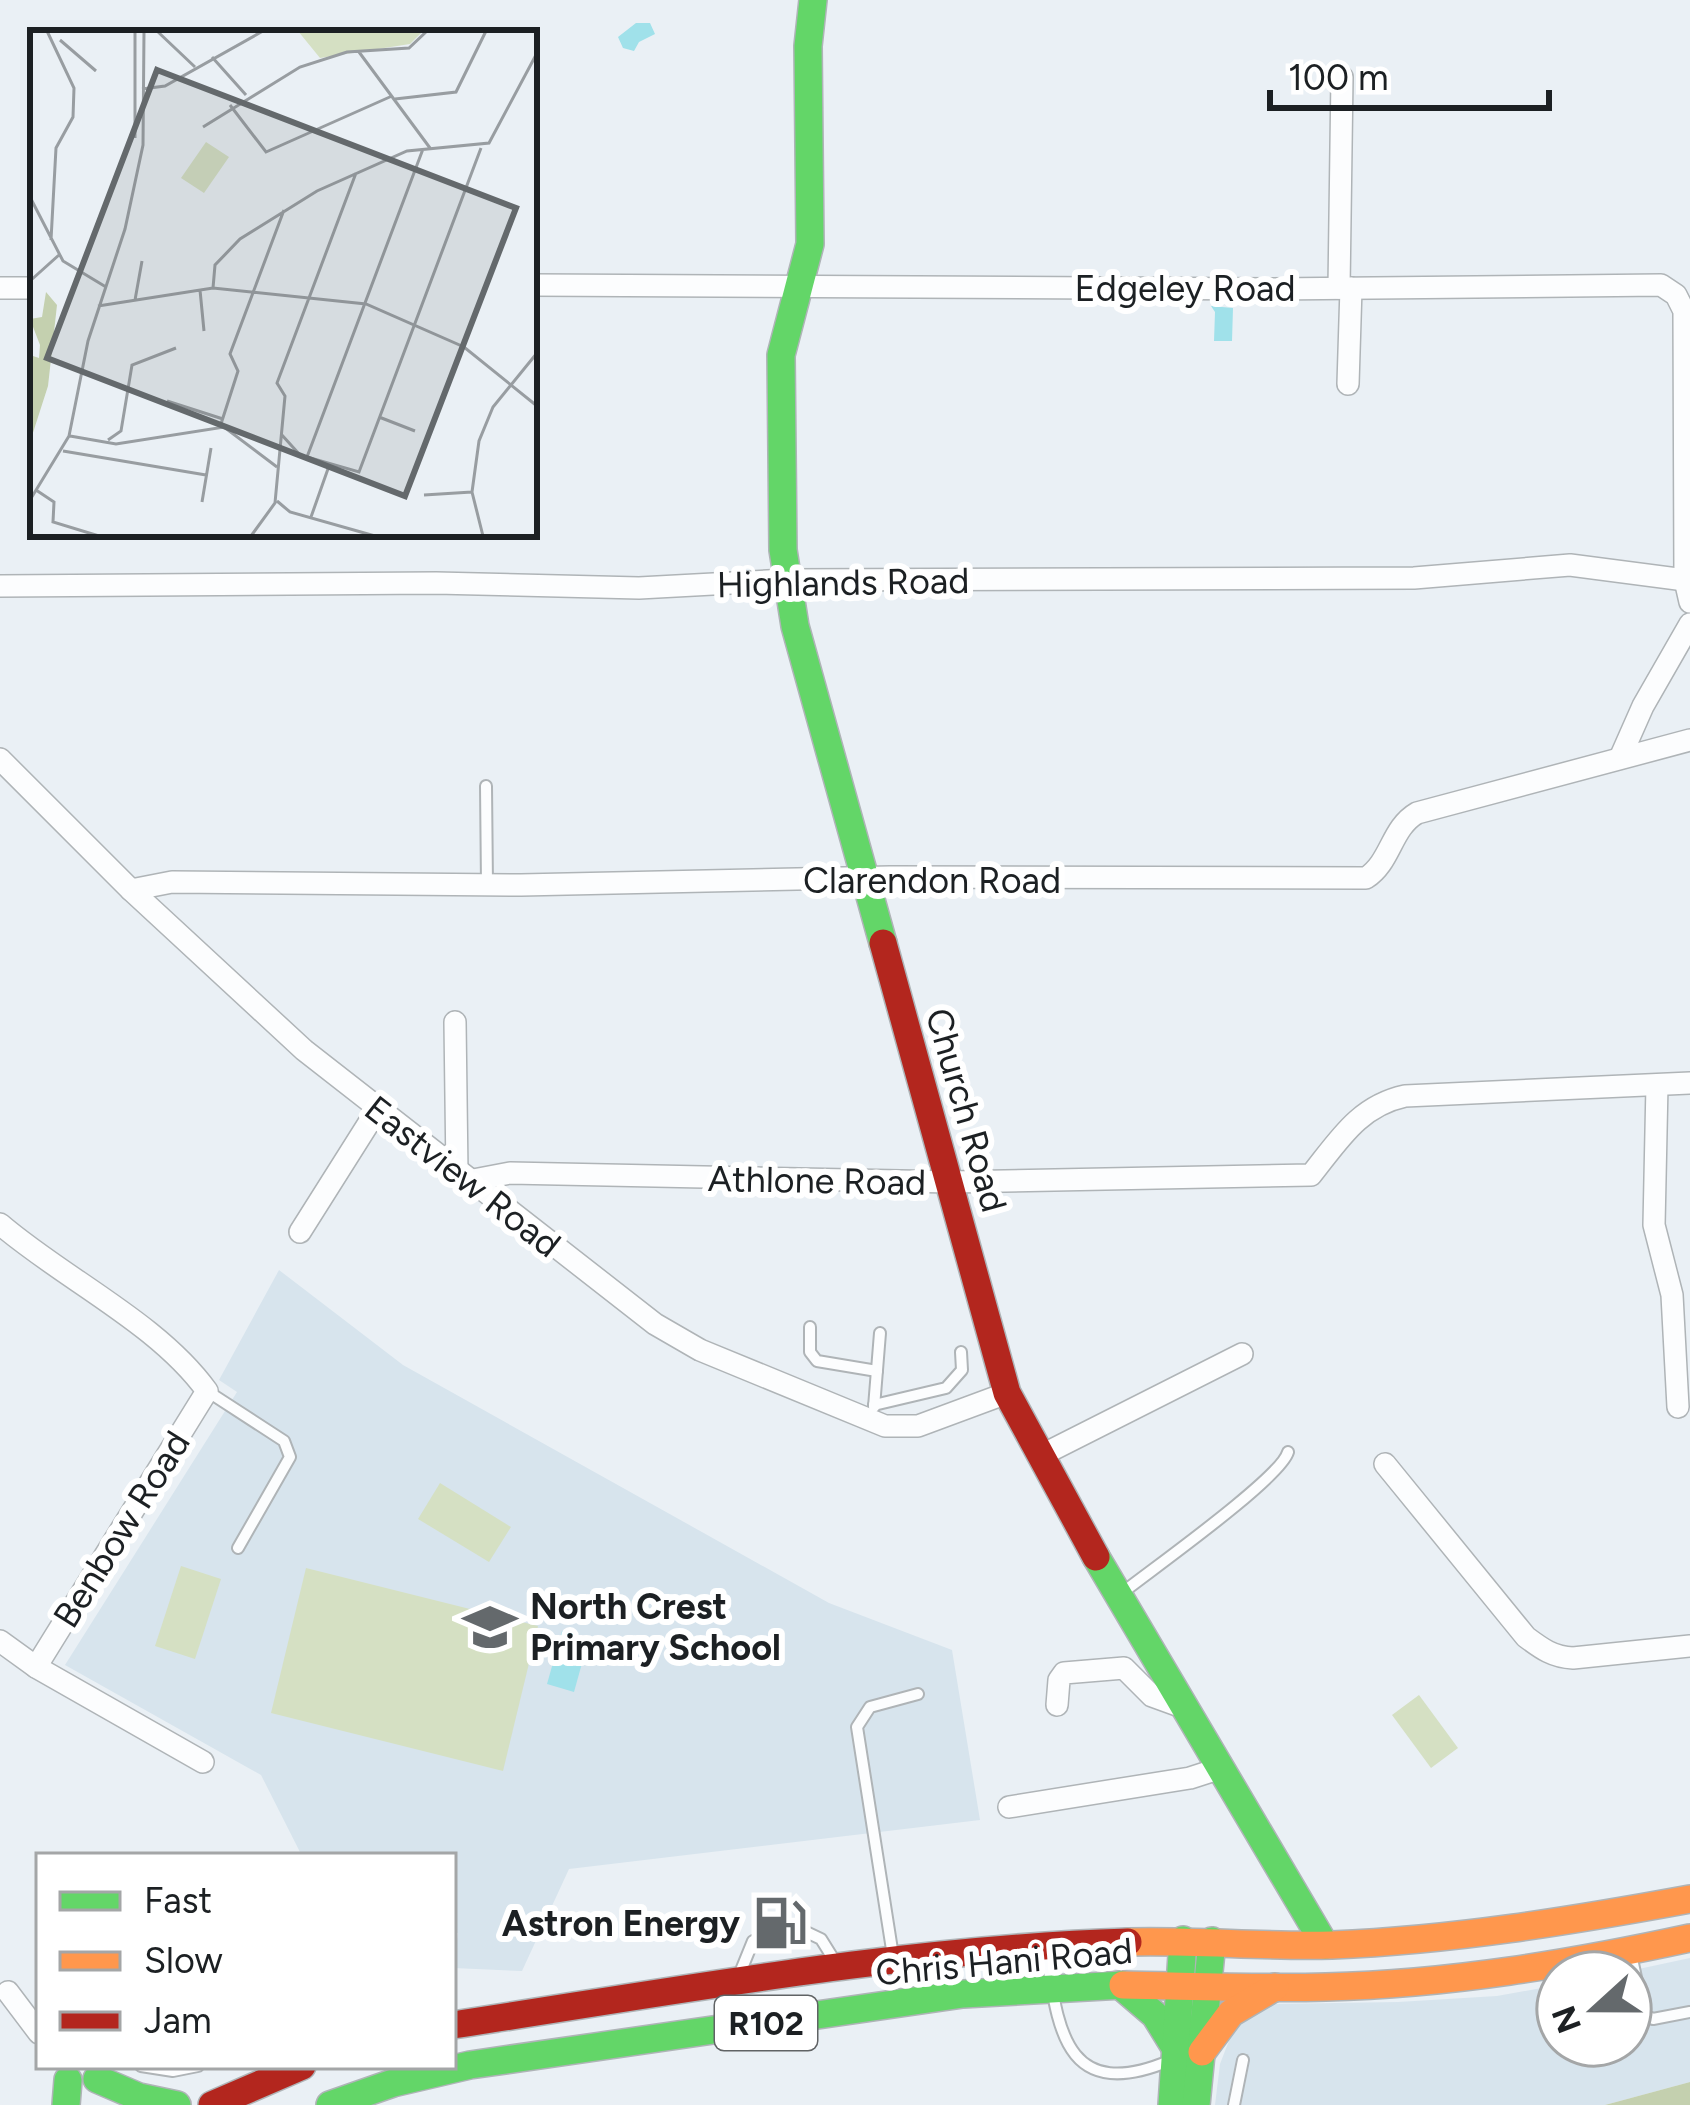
<svg xmlns="http://www.w3.org/2000/svg" width="1690" height="2105" font-family="Figtree,sans-serif">
<style>
.built{fill:#d7e4ed}
.green{fill:#d5e0c3}
.forest{fill:#c4d0af}
.water{fill:#a0e1ea}
.lines{fill:none;stroke-linecap:round;stroke-linejoin:round}
.lane-casing{stroke:#afb4b7;stroke-width:14}
.street-casing{stroke:#afb4b7;stroke-width:24}
.fast-casing{stroke:#afb4b7;stroke-width:30}
.slow-casing{stroke:#afb4b7;stroke-width:30}
.jam-casing{stroke:#afb4b7;stroke-width:30}
.lane{stroke:#fcfdfe;stroke-width:10}
.street{stroke:#fcfdfe;stroke-width:21}
.fast{stroke:#63d668;stroke-width:27}
.slow{stroke:#ff974d;stroke-width:27}
.jam{stroke:#b3261e;stroke-width:27}
.labels{text-anchor:middle;stroke-width:12;stroke-linejoin:round;paint-order:stroke}
.shield{fill:#fff;stroke:#606365;stroke-width:3}
.shield-label{font-size:33px;font-weight:bold;fill:#1c2023}
.street-label{font-size:36px;fill:#1c2023;stroke:#fff}
.poi-label{font-size:36px;font-weight:bold;fill:#1c2023;stroke:#fff;text-anchor:start}
.inset-road{fill:none;stroke:#989da1;stroke-width:3}
.view{fill:#64696c;fill-opacity:0.15;stroke:#64696c;stroke-width:6}
.inset-edge{fill:none;stroke:#1c2023;stroke-width:6}
</style>
<rect width="100%" height="100%" fill="#eaf0f5"/>
<g class="built">
<path d="M279,1270l124,95 426,238 123,47 28,170 -411,49 -47,102 -69,-3 5,-35 -5,-1v-76h-151l-41,-81 -196,-110 172,-273 -18,-12z"/>
<path d="M1690,1958v124l-85,23h-390l5,-41 10,-26 8,-12 35,-22 125,-2 99,-6 61,-11v60h72v-72h-10z"/>
</g>
<g class="green">
<path d="M440,1483l71,44 -22,35 -71,-43z"/>
<path d="M181,1566l40,13 -26,80 -40,-13z"/>
<path d="M306,1568l232,58 -35,145 -232,-58z"/>
<path d="M1419,1695l39,53 -27,20 -39,-53z"/>
</g>
<path class="forest" d="M1690,2082v23h-85z"/>
<g class="water">
<path d="M636,23h14l5,11 -16,8 -5,9 -11,-3 -5,-11z"/>
<path d="M1211,306l22,2 -1,33h-18l1,-29z"/>
<path d="M562,1631l27,7 -15,54 -27,-8z"/>
</g>
<g class="lines">
<defs>
<g id="lane">
<path d="M486,786l1,99"/>
<path d="M810,1327v25l7,9 60,10"/>
<path d="M207,1391l77,50 6,16 -52,91"/>
<path d="M874,1405l72,-17 16,-18 -1,-18"/>
<path d="M874,1407l6,-74"/>
<path d="M1122,1593c29,-23 159,-115 166,-141"/>
<path d="M802,1930l19,9 15,24"/>
<path d="M1046,1952c12,73 17,153 123,109"/>
<path d="M1631,1954l13,61 9,4 37,-7"/>
<path d="M893,1956l-36,-229 13,-20 48,-13"/>
<path d="M740,1973l13,-32 11,-5"/>
<path d="M141,2066l32,5 25,-5"/>
<path d="M1234,2105l9,-45"/>
</g>
<g id="street">
<path d="M534,285l738,4 389,-4 15,10 8,16 1,269 5,22"/>
<path d="M0,288h33"/>
<path d="M1339,288l3,-211"/>
<path d="M1348,384l3,-96"/>
<path d="M0,586l436,-3 203,5 147,-8 628,-2 156,-13 115,15"/>
<path d="M1620,758l23,-52 47,-82"/>
<path d="M0,759l131,131 173,160 351,274 45,26 185,76h33l89,-33"/>
<path d="M131,890l41,-8 349,3 369,-8 476,1c25,-16 25,-50 51,-65l273,-73"/>
<path d="M455,1022l2,151"/>
<path d="M1657,1085l-3,140 18,70 6,112"/>
<path d="M468,1181l42,-8 441,9 360,-7c28,-35 48,-69 94,-79l285,-13"/>
<path d="M0,1224c64,55 158,99 207,167l-171,276"/>
<path d="M300,1232l77,-122"/>
<path d="M1040,1456l202,-102"/>
<path d="M1385,1464l141,173c16,12 27,20 47,21l117,-12"/>
<path d="M0,1641l36,26 167,95"/>
<path d="M1057,1705l2,-25 5,-7 60,-5 28,28 33,12"/>
<path d="M1009,1807l181,-29 31,-10"/>
<path d="M8,1992l31,41"/>
</g>
<g id="fast">
<path d="M813,0l-5,46 2,198 -29,111 2,195 12,76 88,317"/>
<path d="M1096,1557l229,388"/>
<path d="M1120,1985l35,30 21,34"/>
<path d="M97,2079l42,18 38,8"/>
<path d="M66,2105l2,-25"/>
<path d="M330,2105l63,-22 77,-18 493,-71 160,-9"/>
<path d="M1172,2105l11,-165"/>
<path d="M1196,2105l16,-164"/>
</g>
<g id="slow">
<path d="M1128,1942c68,-2 136,5 204,3 121,-5 238,-24 358,-46"/>
<path d="M1123,1985c67,1 135,4 203,2 123,-3 244,-23 364,-49"/>
<path d="M1202,2052l29,-39 44,-26"/>
</g>
<g id="jam">
<path d="M883,943l124,450 89,164"/>
<path d="M453,2025c224,-34 448,-76 675,-83"/>
<path d="M212,2105l90,-39"/>
</g>
</defs>
<use href="#lane" class="lane-casing"/>
<use href="#street" class="street-casing"/>
<use href="#fast" class="fast-casing"/>
<use href="#slow" class="slow-casing"/>
<use href="#jam" class="jam-casing"/>
<use href="#lane" class="lane"/>
<use href="#street" class="street"/>
<use href="#fast" class="fast"/>
<use href="#slow" class="slow"/>
<use href="#jam" class="jam"/>
</g>
<defs>
<symbol id="school-bare" viewBox="-9 -9 18 18"><path d="M0-5L7-2L0 1L-7-2ZM-4 1L0 2.5L4 1V4Q0 6-4 4Z" fill="#64696c" stroke="#fff" stroke-width="2.5" paint-order="stroke"/></symbol>
<symbol id="fuel-bare" viewBox="-9 -9 18 18"><path d="M-5.5-6h7V0h2V4h1.3V-2.5L3-4.5l.8-.8L6-3V5H2.5V1h-1V6h-7ZM-4.2-4.7v3.2H.2V-4.7Z" fill="#64696c" stroke="#fff" stroke-width="2.5" paint-order="stroke"/></symbol>
</defs>
<g fill-rule="evenodd">
<use href="#school-bare" x="452" y="1589" width="76" height="76"/>
<use href="#fuel-bare" x="742" y="1885" width="76" height="76"/>
</g>
<g class="labels">
<rect class="shield" x="715" y="1996" width="102" height="54" rx="9"/>
<g class="shield-label">
<text x="766" y="2035">R102</text>
</g>
<g class="street-label">
<text x="1185" y="301">Edgeley Road</text>
<text transform="translate(843 582) rotate(-1)" y="13">Highlands Road</text>
<text x="932" y="893">Clarendon Road</text>
<text transform="translate(967 1110) rotate(74)" y="13">Church Road</text>
<text transform="translate(463 1176) rotate(38)" y="13">Eastview Road</text>
<text transform="translate(817 1180) rotate(1)" y="13">Athlone Road</text>
<text transform="translate(121 1529) rotate(-58)" y="13">Benbow Road</text>
<text transform="translate(1004 1961) rotate(-5)" y="13">Chris Hani Road</text>
</g>
<g class="poi-label">
<text x="530" y="1619">North Crest<tspan x="530" dy="41">Primary School</tspan></text>
<text x="740" y="1936" text-anchor="end">Astron Energy</text>
</g>
</g>
<g transform="translate(30 30)">
<rect width="507" height="507" fill="#eaf0f5"/>
<path d="M268,1h125l-13,13 -90,14zM176,112l23,15 -25,36 -23,-15z" fill="#d5e0c3"/>
<path d="M16,262l11,13 -9,81 -18,56v-87l9,3 1,-13 -10,-26 12,-2z" fill="#c4d0af"/>
<path class="inset-road" d="M17,1l27,57 -1,29 -17,31 -5,92M127,1l38,36M105,2v106M30,10l36,31M329,22l71,96M182,27l34,38M112,59l23,-3 98,-55M365,69l61,-7 30,-61M200,75l36,47 126,-56M173,97l97,-60 47,-15 62,-4 18,-17M0,167l33,64 43,26M0,251l29,-26M183,258l2,-23 25,-26 77,-48 90,-40 82,-8 48,-90M170,260l4,41M105,270l7,-39M68,276l115,-18 153,16 98,43 73,59M137,371l56,18M349,387l36,14M190,397l18,-56 -8,-17 54,-144M251,404l19,21 59,17 122,-324M40,406l46,8 108,-17 53,40M78,410l13,-9 11,-66 44,-17M33,421l143,24M277,427l116,-308M6,460l18,12 -1,20 46,14M394,465l48,-3M0,470l39,-64 19,-95 37,-112 18,-84 1,-114M247,471l13,11 85,24M172,472l9,-54M281,487l18,-51M221,506l24,-33 10,-107 -8,-13 79,-210M453,506l-11,-44 7,-51 14,-34 44,-54"/>
<path class="view" d="M127,40l359,138 -111,288 -358,-138z"/>
<rect width="507" height="507" class="inset-edge"/>
</g>
<rect x="36" y="1853" width="420" height="216" fill="#ffffff" stroke="#a4a6a7" stroke-width="3"/>
<rect x="60" y="1892" width="60" height="18" fill="#63d668" stroke="#a4a6a7" stroke-width="3"/>
<text x="144" y="1913" font-size="36" fill="#1c2023">Fast</text>
<rect x="60" y="1952" width="60" height="18" fill="#ff974d" stroke="#a4a6a7" stroke-width="3"/>
<text x="144" y="1973" font-size="36" fill="#1c2023">Slow</text>
<rect x="60" y="2012" width="60" height="18" fill="#b3261e" stroke="#a4a6a7" stroke-width="3"/>
<text x="144" y="2033" font-size="36" fill="#1c2023">Jam</text>
<g transform="translate(1594 2009) rotate(249)"><circle r="57" fill="#ffffff" stroke="#a4a6a7" stroke-width="3"/>
<path d="M0-9L21 45L0 30L-21 45Z" fill="#64696c"/>
<text y="-18" font-size="33" font-weight="bold" text-anchor="middle" fill="#1c2023">N</text>
</g>
<path d="M1270 90v18h279v-18" fill="none" stroke="#1c2023" stroke-width="6"/>
<text x="1288" y="90" font-size="36" fill="#1c2023" stroke="#ffffff" stroke-width="9" paint-order="stroke">100 m</text>
</svg>
